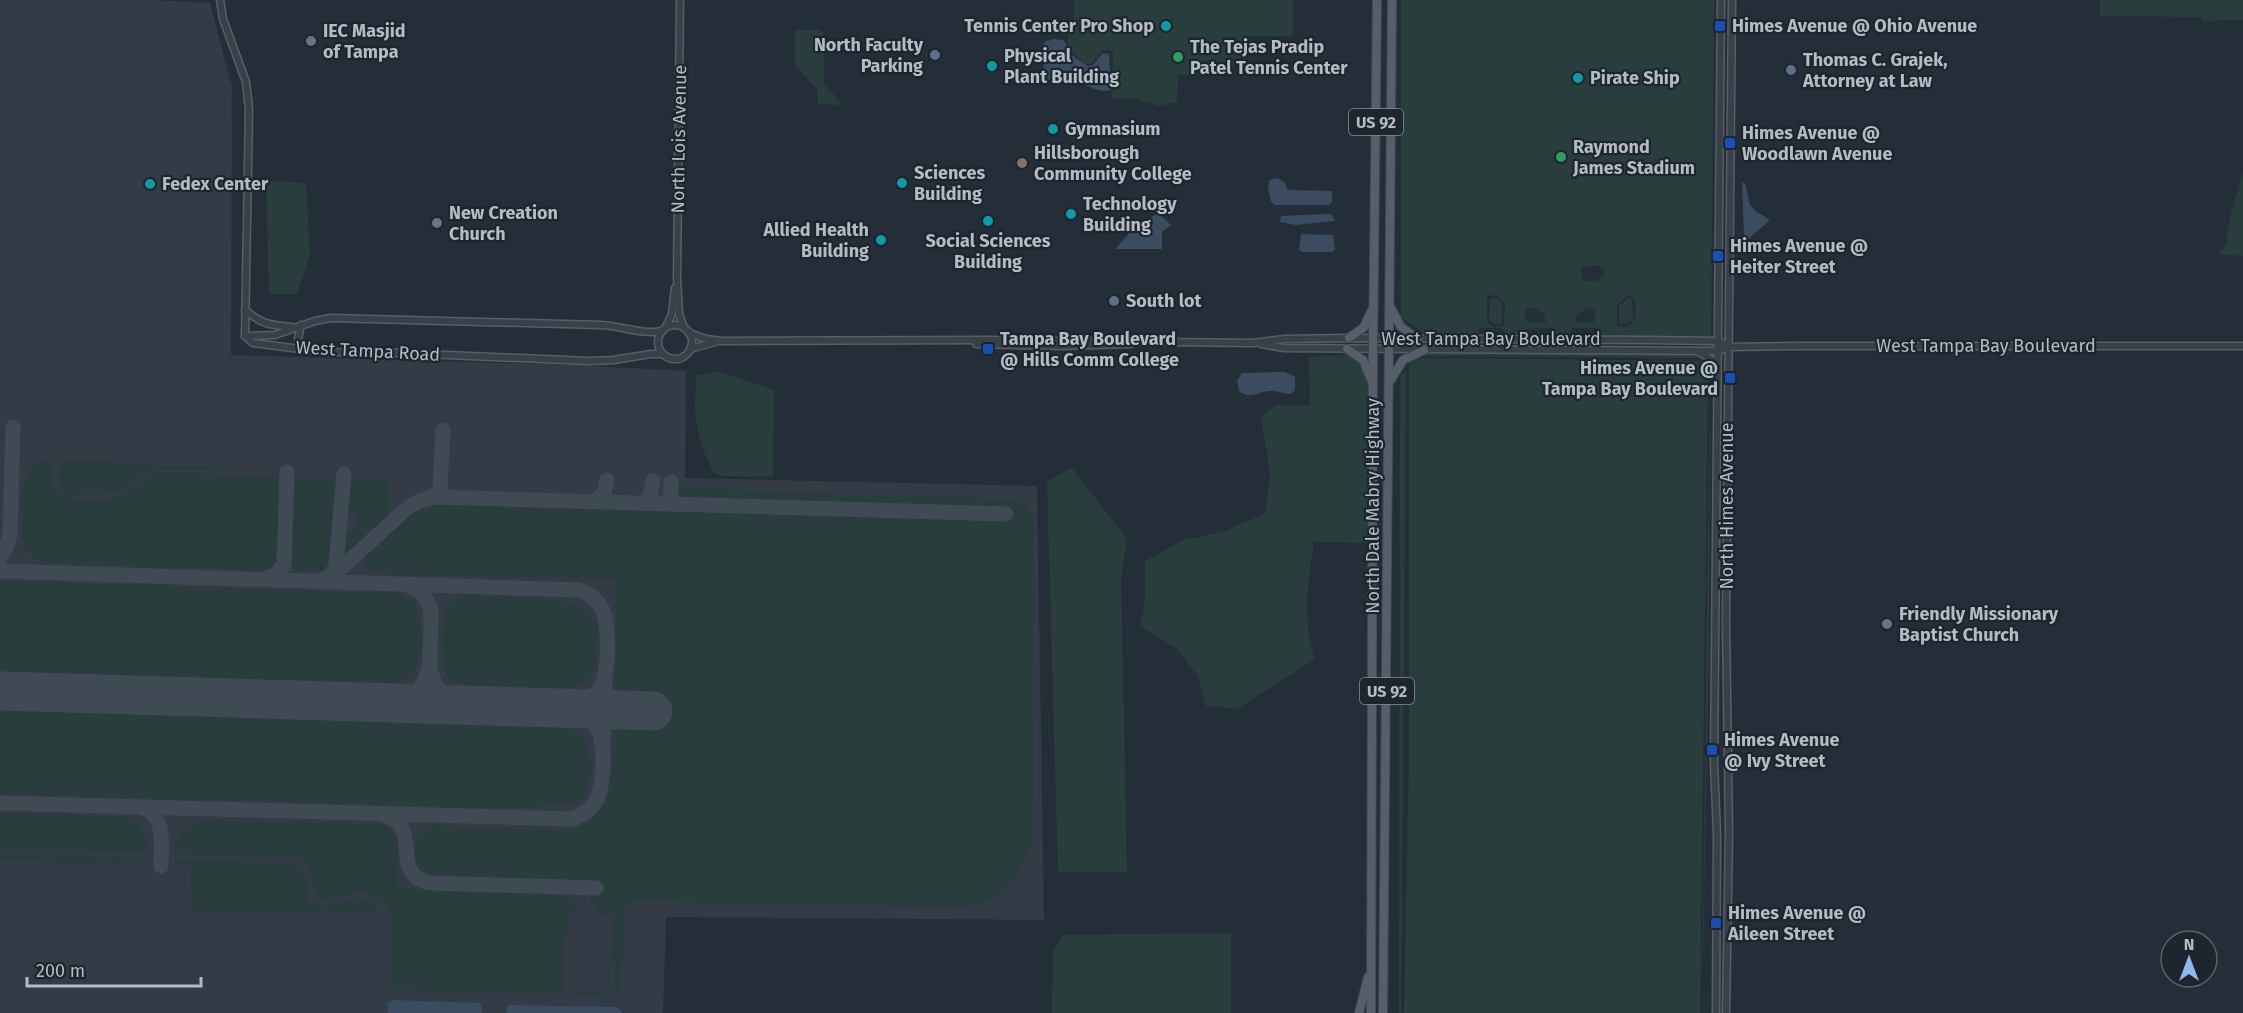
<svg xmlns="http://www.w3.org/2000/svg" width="2243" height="1013" font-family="'Fira Sans',sans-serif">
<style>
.airport{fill:#323b46}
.green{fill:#2a3d3d;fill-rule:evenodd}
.water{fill:#3b4c60}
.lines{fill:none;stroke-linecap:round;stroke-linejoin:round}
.taxiway{stroke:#404a55;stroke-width:15}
.runway{stroke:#404a55;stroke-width:39}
.tertiary-casing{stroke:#565e67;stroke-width:9}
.primary-casing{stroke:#414952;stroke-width:10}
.tertiary{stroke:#384049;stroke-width:6}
.primary{stroke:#565f69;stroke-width:8}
.culture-dot{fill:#0f9aa8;stroke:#1d252e;stroke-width:2}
.transit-dot{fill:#1a4fb4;stroke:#1d252e;stroke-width:2}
.worship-dot{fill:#6b7280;stroke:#1d252e;stroke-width:2}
.service-dot{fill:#5c6f8a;stroke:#1d252e;stroke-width:2}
.leisure-dot{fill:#2e9e5b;stroke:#1d252e;stroke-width:2}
.education-dot{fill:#8d6e63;stroke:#1d252e;stroke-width:2}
.labels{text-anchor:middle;stroke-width:4.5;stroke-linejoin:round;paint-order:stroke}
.shield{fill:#1d252e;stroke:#868e98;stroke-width:1.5}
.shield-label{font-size:16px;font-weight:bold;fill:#b3bbc5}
.poi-label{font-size:18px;font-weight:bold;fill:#b3bbc5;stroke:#1d252e;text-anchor:start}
.street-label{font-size:18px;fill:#b3bbc5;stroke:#1d252e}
</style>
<rect width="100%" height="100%" fill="#242e38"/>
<path class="airport" d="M0,0h154l56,3 22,84 -1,268 343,10 112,6 -1,107 352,8 7,434 -378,-3 -3,96h-663z"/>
<g class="green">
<path d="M1074,0h219v36h-48l-1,27 -36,12h-30l-1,27 -18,4 -23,-7 -24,-1 1,-47 -10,-1 -12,14h-5l-18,-15v-18l6,-8z"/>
<path d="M1401,0h313l-3,337 -112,-1v-6l-3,-2h-24l-2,8h-16l-1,-6 -2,-2 -27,1 -2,7h-18l1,-5 -3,-3h-22l-3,4 5,4h-59v-3l-22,-16zM1598,265l7,7 -8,9h-15l-1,-14zM1489,295l8,1 8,7 -1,23 -11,1 -6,-5v-24zM1628,295l7,4 1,19 -7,8 -10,1 -2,-2v-20zM1589,307l7,4 -3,12 -17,-1v-6zM1526,308h6l13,6 1,9 -17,-1 -5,-5z"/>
<path d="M2100,0h143v20l-41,1 -1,-4 -101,-1z"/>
<path d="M795,30h24l5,3v51l19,21 -25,-1 -1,-15 -22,-24z"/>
<path d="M2243,172v84l-24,-2 7,-10 4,-27z"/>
<path d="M266,180l40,3 4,72 -13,39h-28z"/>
<path d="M1490,298h6l6,6v20h-9l-4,-4z"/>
<path d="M1629,298l3,2 1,19 -5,4 -9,1v-18z"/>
<path d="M1424,353l265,1 16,4 -281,-2z"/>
<path d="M1346,355l15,7 7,17 -1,164 -53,-1c-6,38 -12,79 1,117l-78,50 -31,-3 -8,-30 -22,-28 -36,-22 5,-25v-40l39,-21 38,-8 43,-18 5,-42 -9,-52c11,-21 29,-15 49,-14l-1,-49z"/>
<path d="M1418,358l288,3 2,2 -8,650h-296l5,-251v-400z"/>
<path d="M1710,364l-1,279 -7,370z"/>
<path d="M716,371l58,19 -1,87 -49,-1 -10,-3c-18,-33 -22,-61 -17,-98z"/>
<path d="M1406,371l-5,642h-2l1,-638z"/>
<path d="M54,460c-1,10 -4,24 1,33 6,9 55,9 64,4 15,-7 24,-21 41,-24l123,4 -3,83 -4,6 -8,4 -213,-7c-10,-1 -19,-3 -26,-10 -11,-13 -10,-68 0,-82 6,-8 15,-11 25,-11z"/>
<path d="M59,460l61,2 1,2 114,4 -3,3 -80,-2 -37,24 -48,1 -4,-1 -5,-10z"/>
<path d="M1072,468l55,71 -6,39 6,294h-69l-11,-391z"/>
<path d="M290,478l48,1 -6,83 -9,9 -26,-1 -9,-10z"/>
<path d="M348,479l38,1c3,10 5,24 2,34 -3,11 -35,37 -45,44l-2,-2 2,-21 15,-9v-14l-8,-1 -4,-8z"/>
<path d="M686,489l306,10c22,1 39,-2 42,24l-2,319c-10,35 -33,59 -69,66l-330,-8 -7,6 -2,9 -4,78 -8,4 -37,-2 -4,-3 42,1 2,-3 1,-29h-6v-12l4,-1v-33l-13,-1 -10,-12v-4l5,-1v-15l-126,-4 -43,-5 -9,-6 -3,-12 2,-17 10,-12 139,4c54,-10 46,-59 48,-101h40l1,-38 -40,-2 3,-109 -241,-7 -10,-7 -2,-8 4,-8c23,-22 41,-46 75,-48l564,17v-10l-328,-11 -4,-8z"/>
<path d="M0,581l399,13 14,8 4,6 2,8 1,30 -2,16 -3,7 -5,6 -16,8 -394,-12z"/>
<path d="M468,595c25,2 105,1 121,18 10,10 8,27 7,40 0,14 -5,27 -19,32 -13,5 -28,2 -41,2 -25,-1 -49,-2 -74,-2 -5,-3 -11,-6 -15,-12 -7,-10 -6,-55 1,-66 5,-6 12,-10 20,-12z"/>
<path d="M0,710l566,18c5,2 11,5 15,10 15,17 12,52 -6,65l-73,5 -502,-14z"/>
<path d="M0,813l121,4c17,5 27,17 27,35l-148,-5z"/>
<path d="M205,820l180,5c19,13 11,44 13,64l155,5c10,2 20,6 23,17l-9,2 -1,21 -3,1 -1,24 3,1 -2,12 1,21 -43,1 -124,-5 -5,-8 1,-63c-2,-7 -6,-11 -11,-16 -21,-22 -38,-2 -62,-3 -14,-12 2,-31 -25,-42l-121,-4c2,-19 12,-29 31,-33z"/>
<path d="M0,854l147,5v5l-147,-4z"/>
<path d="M174,859l120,5c16,7 12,22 12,37 4,2 8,6 13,6 27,1 41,-23 61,6l-190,-3 2,-44 -18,-1z"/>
<path d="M1231,933v80h-179l1,-62 10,-16z"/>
</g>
<g class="water">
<path d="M1053,39l11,1 6,14 18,12 5,-1 10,-12 6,1 2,36c-12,4 -22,-5 -33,-7 -11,-2 -24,1 -34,-5l-1,-33 3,-4z"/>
<path d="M1277,178l7,4 3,7 3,1 42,1v11l-3,3h-54l-4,-3 -3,-14 1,-8z"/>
<path d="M1742,183h3l5,22 5,6 14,8 -1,3 -21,18 -3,-4z"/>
<path d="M1158,213l13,12 -9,7v17h-47l21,-23z"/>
<path d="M1325,214h6l4,7 -39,4 -16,-3 1,-6z"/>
<path d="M1301,234l32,1 2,15 -3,2h-29l-4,-2z"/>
<path d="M1285,372l10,5v13l-4,4c-7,0 -12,-3 -19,-3 -13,-1 -21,10 -33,0l-2,-10 5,-8z"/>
<path d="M392,1000l89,3 1,10h-94v-10z"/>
<path d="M508,1005l108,2 5,3 1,3h-116z"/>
</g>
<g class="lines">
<g class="taxiway">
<path d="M671,482v22"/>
<path d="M431,498l7,-5 2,-5 3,-58"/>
<path d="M595,501l9,-7 3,-14"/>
<path d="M643,503l7,-6 3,-16"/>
<path d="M0,558l6,-10 4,-13 3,-108"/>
<path d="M0,571l579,19c9,3 17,8 22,17 9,15 9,69 -2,83 -7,9 -18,14 -28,18"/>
<path d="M331,576l5,-11 8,-91"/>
<path d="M264,579l12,-4 8,-11 3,-92"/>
<path d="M321,580l14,-6 72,-66 12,-7 16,-4 571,17"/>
<path d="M430,665c4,48 57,39 91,40"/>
<path d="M0,689l45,2"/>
<path d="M336,700l62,1 13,-5 12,-12 7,-19 1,-56 -9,-16 -15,-8"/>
<path d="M603,738l2,-57"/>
<path d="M0,803l571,16c28,-8 31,-29 32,-55 1,-26 -3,-47 -32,-56"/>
<path d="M140,807c27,7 21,37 21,59"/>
<path d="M384,815c41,11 3,59 46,68l166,5"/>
</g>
<path class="runway" d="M0,691l653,20"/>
<defs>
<g id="tertiary">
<path d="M220,0l3,19 23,63 3,27 -4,227"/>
<path d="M680,0l-3,278 2,36 5,14"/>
<path d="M245,310c18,15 25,15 47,17"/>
<path d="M301,325l-3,14 5,11"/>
<circle cx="675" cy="342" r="17"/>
<path d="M666,327l6,-13 3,-26"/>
<path d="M689,333l17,6 16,2 268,-1 262,3 33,-4 64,-1 297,2 72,1 11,6"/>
<path d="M245,336l8,7 71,9 76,1 189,8 24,-1 38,-6h12"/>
<path d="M245,336l30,-1 40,-14 16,-3 270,7c21,1 41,10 61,6"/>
<path d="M976,344l84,2 71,-2"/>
<path d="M1261,344l23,4 434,3 11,-4 71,-1h443"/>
<path d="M690,349l25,-7"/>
<path d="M1699,352l13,8 5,9"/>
<path d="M1716,1013l1,-179 -3,-71 7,-763"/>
<path d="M1726,1013l3,-179 -3,-212 6,-622"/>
</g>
<g id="primary">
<path d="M1391,308l10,19 17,12"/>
<path d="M1349,338l15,-11 8,-17"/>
<path d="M1347,349l16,11 8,19"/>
<path d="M1391,380l12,-20 21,-10"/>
<path d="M1359,1013l9,-36"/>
<path d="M1371,1013l2,-664 4,-349"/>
<path d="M1383,1013l9,-1013"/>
</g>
</defs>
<use href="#tertiary" class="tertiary-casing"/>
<use href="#primary" class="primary-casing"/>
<use href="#tertiary" class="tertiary"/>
<use href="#primary" class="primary"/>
</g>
<g class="culture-dot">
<circle cx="1166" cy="26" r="6"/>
<circle cx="992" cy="66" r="6"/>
<circle cx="1578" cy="78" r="6"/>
<circle cx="1053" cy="129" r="6"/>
<circle cx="902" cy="183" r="6"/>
<circle cx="150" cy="184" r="6"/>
<circle cx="1071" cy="214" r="6"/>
<circle cx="988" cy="221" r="6"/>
<circle cx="881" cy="240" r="6"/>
</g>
<g class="transit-dot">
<rect x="1714" y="20" width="12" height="12" rx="3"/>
<rect x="1724" y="137" width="12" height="12" rx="3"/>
<rect x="1712" y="250" width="12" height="12" rx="3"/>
<rect x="982" y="343" width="12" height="12" rx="3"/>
<rect x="1724" y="372" width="12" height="12" rx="3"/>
<rect x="1706" y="744" width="12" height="12" rx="3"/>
<rect x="1710" y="917" width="12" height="12" rx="3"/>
</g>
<g class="worship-dot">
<circle cx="311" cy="41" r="6"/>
<circle cx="437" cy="223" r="6"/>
<circle cx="1887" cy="624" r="6"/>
</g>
<g class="service-dot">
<circle cx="935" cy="55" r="6"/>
<circle cx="1791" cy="70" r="6"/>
<circle cx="1114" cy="301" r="6"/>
</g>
<g class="leisure-dot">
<circle cx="1178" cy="57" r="6"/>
<circle cx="1561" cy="157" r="6"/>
</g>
<circle class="education-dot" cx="1022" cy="163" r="6"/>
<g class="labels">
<g class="shield">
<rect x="1349" y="109" width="54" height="26" rx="4.5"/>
<rect x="1360" y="678" width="54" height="26" rx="4.5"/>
</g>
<g class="shield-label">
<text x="1376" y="128">US 92</text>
<text x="1387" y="697">US 92</text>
</g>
<g class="poi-label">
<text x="1154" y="32" text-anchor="end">Tennis Center Pro Shop</text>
<text x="1732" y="32">Himes Avenue @ Ohio Avenue</text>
<text x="323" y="37">IEC Masjid<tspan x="323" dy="21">of Tampa</tspan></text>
<text x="923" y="51" text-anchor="end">North Faculty<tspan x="923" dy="21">Parking</tspan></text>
<text x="1190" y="53">The Tejas Pradip<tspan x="1190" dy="21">Patel Tennis Center</tspan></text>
<text x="1004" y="62">Physical<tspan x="1004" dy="21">Plant Building</tspan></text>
<text x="1803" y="66">Thomas C. Grajek,<tspan x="1803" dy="21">Attorney at Law</tspan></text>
<text x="1590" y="84">Pirate Ship</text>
<text x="1065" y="135">Gymnasium</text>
<text x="1742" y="139">Himes Avenue @<tspan x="1742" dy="21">Woodlawn Avenue</tspan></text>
<text x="1573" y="153">Raymond<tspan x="1573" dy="21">James Stadium</tspan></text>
<text x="1034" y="159">Hillsborough<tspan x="1034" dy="21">Community College</tspan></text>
<text x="914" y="179">Sciences<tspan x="914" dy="21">Building</tspan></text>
<text x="162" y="190">Fedex Center</text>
<text x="1083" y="210">Technology<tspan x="1083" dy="21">Building</tspan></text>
<text x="449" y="219">New Creation<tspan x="449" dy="21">Church</tspan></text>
<text x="869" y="236" text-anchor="end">Allied Health<tspan x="869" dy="21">Building</tspan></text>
<text x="988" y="247" text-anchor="middle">Social Sciences<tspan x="988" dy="21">Building</tspan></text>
<text x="1730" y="252">Himes Avenue @<tspan x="1730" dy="21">Heiter Street</tspan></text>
<text x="1126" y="307">South lot</text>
<text x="1000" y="345">Tampa Bay Boulevard<tspan x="1000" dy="21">@ Hills Comm College</tspan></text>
<text x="1718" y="374" text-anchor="end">Himes Avenue @<tspan x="1718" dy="21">Tampa Bay Boulevard</tspan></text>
<text x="1899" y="620">Friendly Missionary<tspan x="1899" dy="21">Baptist Church</tspan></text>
<text x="1724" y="746">Himes Avenue<tspan x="1724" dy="21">@ Ivy Street</tspan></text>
<text x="1728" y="919">Himes Avenue @<tspan x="1728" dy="21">Aileen Street</tspan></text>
</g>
<g class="street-label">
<text transform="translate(679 139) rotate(-89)" y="6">North Lois Avenue</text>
<text x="1491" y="345">West Tampa Bay Boulevard</text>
<text x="1986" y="352">West Tampa Bay Boulevard</text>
<text transform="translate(368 351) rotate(3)" y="6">West Tampa Road</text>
<text transform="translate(1373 506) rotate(-90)" y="6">North Dale Mabry Highway</text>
<text transform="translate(1727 506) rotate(-90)" y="6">North Himes Avenue</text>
</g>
</g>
<g transform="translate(2189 959)"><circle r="28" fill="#1d252e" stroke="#59616a" stroke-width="1.5"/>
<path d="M0-4.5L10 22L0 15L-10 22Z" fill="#90b8ed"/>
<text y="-9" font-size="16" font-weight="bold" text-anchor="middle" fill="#b3bbc5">N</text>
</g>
<path d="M27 977v9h174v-9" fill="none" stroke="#b3bbc5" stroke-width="3"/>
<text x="36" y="977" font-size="18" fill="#b3bbc5" stroke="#1d252e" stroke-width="4.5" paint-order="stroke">200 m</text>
</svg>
